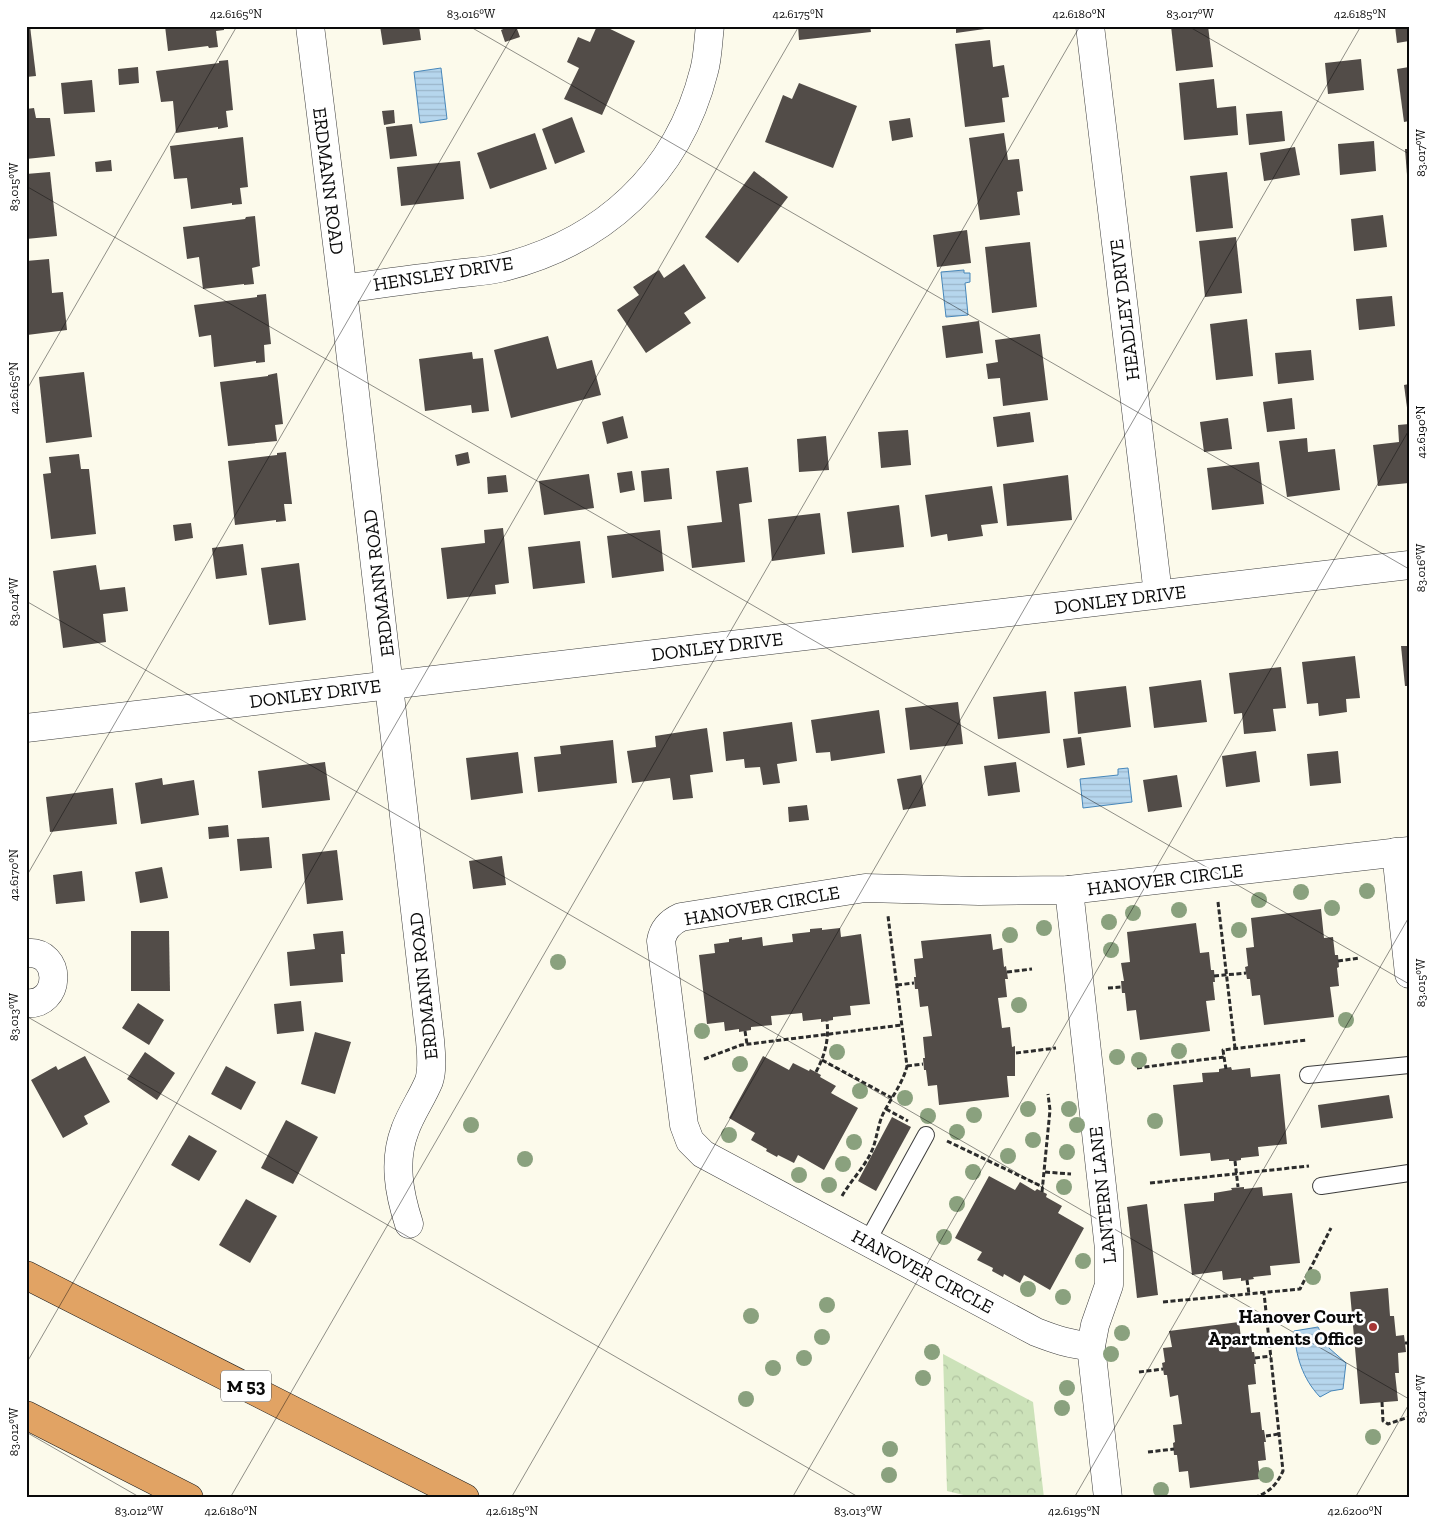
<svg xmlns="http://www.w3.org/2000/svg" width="1435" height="1524" font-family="'Zilla Slab',serif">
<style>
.park{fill:url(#park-crowns)}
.water{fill:url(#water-rules);stroke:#4787ba}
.building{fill:#524c48}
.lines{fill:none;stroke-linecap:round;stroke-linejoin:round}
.service-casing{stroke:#3d3d3d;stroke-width:18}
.minor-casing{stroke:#3d3d3d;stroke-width:29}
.motorway-casing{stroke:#1b1b1b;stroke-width:29}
.path{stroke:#2c2c2c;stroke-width:3;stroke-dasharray:5 2.5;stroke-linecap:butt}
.service{stroke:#fff;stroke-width:16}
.minor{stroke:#fff;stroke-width:28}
.motorway{stroke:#e1a364;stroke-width:28}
.tree{fill:#8aa17e}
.ticks{fill:none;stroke:#0a0a0a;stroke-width:1;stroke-opacity:0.45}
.poi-dot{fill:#a73636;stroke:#fff;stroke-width:2}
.labels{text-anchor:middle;stroke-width:5;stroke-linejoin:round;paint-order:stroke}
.shield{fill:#fff;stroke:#545454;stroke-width:1}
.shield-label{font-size:18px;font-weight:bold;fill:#0a0a0a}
.street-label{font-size:19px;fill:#0a0a0a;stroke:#fff}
.poi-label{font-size:19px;font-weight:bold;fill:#0a0a0a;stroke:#fff;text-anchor:end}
.neatline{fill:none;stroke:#0a0a0a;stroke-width:2}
.ticks-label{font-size:12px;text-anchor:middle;fill:#0a0a0a}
</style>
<defs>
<pattern id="park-crowns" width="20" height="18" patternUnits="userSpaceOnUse" patternTransform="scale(1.25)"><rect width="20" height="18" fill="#cce2b9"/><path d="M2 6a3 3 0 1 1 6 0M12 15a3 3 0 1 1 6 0" fill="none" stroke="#aec19e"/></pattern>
<pattern id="water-rules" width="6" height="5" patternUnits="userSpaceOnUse" patternTransform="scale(1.25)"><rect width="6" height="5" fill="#b6d6ed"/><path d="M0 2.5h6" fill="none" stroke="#9bb6ca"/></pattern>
</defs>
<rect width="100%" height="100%" fill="#fcfaeb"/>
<path class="park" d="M943,1354l90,48 11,96h-68l-29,-7z"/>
<g class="water">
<path d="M441,68l6,51 -27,4 -6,-51z"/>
<path d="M964,270v3h6v9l-5,1 3,32 -22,2 -5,-45z"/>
<path d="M1128,768l4,34 -49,6 -3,-29 38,-4v-6z"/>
<path d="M1318,1327l11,21 17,15 -3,26 -12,2 -11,6c-18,-19 -24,-41 -26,-66z"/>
</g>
<g class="building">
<path d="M26,26h4l6,50 -10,1z"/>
<path d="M165,26h59v4l-8,1 2,16 -9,1 -1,-2 -40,5z"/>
<path d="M380,26h39l2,14 -38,5z"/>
<path d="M510,26h6l4,11 -15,5 -4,-12z"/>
<path d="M597,26h7l31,15 -33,74 -38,-16 15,-31 -12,-6 11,-25 12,5z"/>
<path d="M798,26h72l1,6 -72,8z"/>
<path d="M956,26h43v1l-43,6z"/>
<path d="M1171,26h37l5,41 -37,4z"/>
<path d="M1395,26h14v15l-12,2z"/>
<path d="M990,40l3,27 11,-2 5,32 -7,1 3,24 -40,5 -10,-83z"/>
<path d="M1361,59l3,31 -36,4 -3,-31z"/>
<path d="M228,60l5,50 -7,1 2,16 -10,2v-2l-42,6 -3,-32 -12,1 -5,-31 63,-8v-2z"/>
<path d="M138,67l1,16 -20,2 -1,-16z"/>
<path d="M1409,67v54l-5,1 -7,-53z"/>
<path d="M1214,79l3,29 19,-2 2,29 -54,5 -5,-57z"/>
<path d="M92,80l3,32 -31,2 -3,-31z"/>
<path d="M799,83l58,23 -24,62 -68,-26 18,-47 9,4z"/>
<path d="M34,108l2,10h14l5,38 -29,3v-50z"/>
<path d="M394,110l1,13 -11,2 -2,-14z"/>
<path d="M1282,111l3,30 -36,4 -3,-31z"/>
<path d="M572,117l13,35 -30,12 -13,-35z"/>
<path d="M910,118l3,19 -21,4 -3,-20z"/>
<path d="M412,124l5,32 -27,3 -4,-32z"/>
<path d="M535,133l12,36 -57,20 -13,-36z"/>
<path d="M1004,133l4,27 11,-1 4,32 -6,1 3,23 -40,5 -11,-82z"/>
<path d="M243,137l5,50 -8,1 2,16 -10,1v-2l-41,6 -4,-31 -13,1 -4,-33z"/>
<path d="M1374,141l2,30 -36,4 -2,-31z"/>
<path d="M1295,147l5,28 -36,6 -4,-28z"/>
<path d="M1405,149h4v26h-2z"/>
<path d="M111,160l1,11 -16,1 -1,-10z"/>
<path d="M460,161l4,38 -63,7 -4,-39z"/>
<path d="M754,171l34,26 -50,66 -33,-26z"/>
<path d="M50,172l7,64 -31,3v-65z"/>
<path d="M1227,172l6,56 -37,4 -6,-56z"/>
<path d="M1383,215l4,32 -33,4 -3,-32z"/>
<path d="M255,216l5,50 -8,2 2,16 -10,1v-1l-41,5 -4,-32 -12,2 -4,-32 62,-8 1,-2z"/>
<path d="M967,230l4,33 -34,4 -4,-32z"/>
<path d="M1236,237l6,56 -37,4 -6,-56z"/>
<path d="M1030,242l7,65 -45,6 -7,-66z"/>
<path d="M49,259l3,34 11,-1 4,38 -40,5 -1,-74z"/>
<path d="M684,264l22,34 -22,15 7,10 -45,30 -29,-43 22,-15 -6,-8 26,-17 5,8z"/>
<path d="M266,294l5,50 -7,1 1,17 -9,1v-2l-42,6 -3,-32 -12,2 -5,-32 63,-8v-2z"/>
<path d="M1392,296l3,30 -36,4 -3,-31z"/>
<path d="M1247,319l6,57 -37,4 -6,-56z"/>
<path d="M979,321l4,32 -37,5 -4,-32z"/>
<path d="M1040,334l8,66 -45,6 -3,-28 -12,1 -2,-15 12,-2 -3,-22z"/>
<path d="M548,336l9,33 35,-9 9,35 -90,23 -17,-68z"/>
<path d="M1311,350l3,30 -36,4 -3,-31z"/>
<path d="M472,352l1,7 10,-1 6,53 -17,2 -1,-8 -46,6 -6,-52z"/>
<path d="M84,372l8,65 -46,6 -7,-66z"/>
<path d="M277,373l6,51 -8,1 2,16 -49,5 -8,-64 48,-6v-1z"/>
<path d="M1409,384v31h-1l-4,-30z"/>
<path d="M1292,398l3,31 -28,3 -4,-30z"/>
<path d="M1030,412l4,30 -37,5 -4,-30z"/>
<path d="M623,416l5,22 -21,6 -5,-22z"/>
<path d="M1228,418l4,31 -28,3 -4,-30z"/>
<path d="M1409,424v59l-31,3 -5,-41 26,-3 -1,-17z"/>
<path d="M908,430l3,35 -30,3 -3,-36z"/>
<path d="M826,436l3,34 -30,2 -2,-33z"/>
<path d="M1307,438l1,14 27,-3 5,41 -53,7 -8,-56z"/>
<path d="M286,452l6,52h-8l2,17 -10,1v-2l-41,5 -7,-64 49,-6v-2z"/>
<path d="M468,452l2,11 -13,3 -2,-11z"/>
<path d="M79,454l2,15h8l7,65 -45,5 -8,-65 8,-1 -2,-16z"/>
<path d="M1259,462l5,42 -52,6 -5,-42z"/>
<path d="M748,467l4,35 -13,2 6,58 -53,6 -5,-42 35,-4 -6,-51z"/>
<path d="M669,468l3,31 -28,3 -3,-31z"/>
<path d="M632,471l3,19 -15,3 -3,-20z"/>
<path d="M589,474l5,34 -50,7 -5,-34z"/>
<path d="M506,475l2,17 -20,2 -1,-17z"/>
<path d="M1068,475l4,45 -65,6 -4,-42z"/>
<path d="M992,486l6,37 -17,2 2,11 -35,5 -1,-7 -16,3 -6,-42z"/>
<path d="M899,505l5,42 -52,6 -5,-41z"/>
<path d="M820,513l5,41 -53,7 -4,-42z"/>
<path d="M191,523l2,15 -18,3 -2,-16z"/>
<path d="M503,528l6,55 -14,2 1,9 -49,5 -6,-51 44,-5 -1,-13z"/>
<path d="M660,530l4,41 -52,7 -5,-42z"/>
<path d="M580,541l5,42 -52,6 -5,-42z"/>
<path d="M243,544l4,31 -31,4 -4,-31z"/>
<path d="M299,563l7,57 -37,5 -8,-57z"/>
<path d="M96,565l4,25 25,-3 3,24 -25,3 3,28 -43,6 -10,-77z"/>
<path d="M1401,646h8v40h-4z"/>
<path d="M1355,656l5,42 -14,1 1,13 -28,4 -1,-13 -11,1 -5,-42z"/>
<path d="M1281,667l5,41 -13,1 3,22 -32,3 -2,-21 -8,1 -5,-41z"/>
<path d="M1201,680l6,42 -53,6 -5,-41z"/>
<path d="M1126,686l5,41 -53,7 -4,-42z"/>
<path d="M1046,691l4,42 -52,6 -5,-42z"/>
<path d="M958,702l5,42 -53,6 -5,-42z"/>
<path d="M879,710l6,43 -54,8 -1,-9 -14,1 -5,-33z"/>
<path d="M792,722l5,39 -20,3 3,19 -17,2 -3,-18 -15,1 -1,-9 -18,2 -3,-29z"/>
<path d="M707,728l6,44 -23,3 3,23 -20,2 -3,-22 -38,5 -5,-32 29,-4 -1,-11z"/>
<path d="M1081,737l4,28 -18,3 -4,-29z"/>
<path d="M613,740l4,43 -79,9 -4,-35 27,-3 -1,-8z"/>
<path d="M1256,751l4,31 -34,5 -4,-31z"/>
<path d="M1338,751l3,32 -31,3 -3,-32z"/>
<path d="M518,752l5,41 -52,7 -5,-42z"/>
<path d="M325,762l5,38 -68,8 -4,-37z"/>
<path d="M1016,762l4,30 -32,4 -4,-30z"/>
<path d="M921,775l5,31 -23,4 -6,-31z"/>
<path d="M1177,775l5,32 -34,5 -5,-32z"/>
<path d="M162,778l1,7 31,-5 5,35 -58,9 -6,-41z"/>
<path d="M113,788l4,36 -67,8 -4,-35z"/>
<path d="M807,805l2,15 -20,2 -1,-15z"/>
<path d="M228,825l1,12 -20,2 -1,-12z"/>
<path d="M269,837l3,31 -32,3 -3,-32z"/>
<path d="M337,850l6,50 -36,4 -5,-50z"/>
<path d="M502,856l4,29 -33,4 -4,-28z"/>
<path d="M162,867l6,31 -28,5 -5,-31z"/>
<path d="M82,871l3,30 -29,3 -3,-29z"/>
<path d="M1321,909l3,29 9,-1 2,18h3l1,12 -2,1 2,18 -9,1 4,30 -70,8 -4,-30 -8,1 -2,-17h-3l-2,-12 3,-1 -2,-18 8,-1 -3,-29z"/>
<path d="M1196,923l4,30 9,-1 2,18h3l1,12h-2l2,18 -9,1 4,30 -70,9 -4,-30 -9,1 -2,-18h-3l-1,-12h3l-3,-18 9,-1 -3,-30z"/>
<path d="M822,928v2l18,-2 1,9 20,-3 9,70 -20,2 1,9 -18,2v3l-12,2v-3l-18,2 -1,-8 -31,3 1,9 -21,2v3l-12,2v-3l-14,2 -1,-9 -17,2 -8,-69 16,-2 -1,-9 15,-2v-3l13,-2v3l20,-3 1,9 14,-2 16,-2 -1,-8 18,-2v-3z"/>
<path d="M131,931h38l1,60h-39z"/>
<path d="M343,931l2,23h-4l2,28 -53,4 -3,-34 28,-3 -2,-15z"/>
<path d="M991,934l2,16 9,-2 2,19 2,-1 2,13h-3l2,18 -9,1 4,30 8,-1 2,20 3,-1v30h-8l2,21 -70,8 -2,-20 -9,1 -2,-16h-2l-1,-12h2l-2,-21 9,-1 -4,-30 -8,1 -2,-18h-3l-1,-12h2l-2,-18 9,-1 -2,-17z"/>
<path d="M301,1001l3,30 -27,3 -3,-30z"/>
<path d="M138,1003l26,17 -15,25 -27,-17z"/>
<path d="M315,1032l36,10 -16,52 -34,-10z"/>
<path d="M145,1052l30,21 -18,27 -30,-21z"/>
<path d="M85,1056l25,46 -26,14 4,8 -25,14 -32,-58 25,-14 2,4z"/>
<path d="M763,1056l26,14 4,-7 16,8 1,-2 11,6 -1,2 16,9 -5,7 27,15 -34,62 -26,-15 -4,8 -16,-8 -1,2 -11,-6 1,-2 -16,-9 4,-7 -26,-15z"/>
<path d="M226,1066l30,16 -15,28 -30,-16z"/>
<path d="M1231,1067l1,3 18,-2 1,9 29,-3 7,70 -29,3 1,9 -18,2v2l-6,1h-6v-2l-18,2 -1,-8 -30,3 -7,-71 30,-3 -1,-9 17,-1v-3z"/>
<path d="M1389,1095l4,23 -72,10 -3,-23z"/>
<path d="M892,1117l19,10 -35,64 -18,-10z"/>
<path d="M286,1120l32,17 -25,47 -32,-16z"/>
<path d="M189,1135l28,16 -18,30 -28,-16z"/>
<path d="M989,1176l26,14 5,-8 15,9 2,-2 10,5 -1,3 16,9 -4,7 26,15 -34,62 -26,-15 -4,8 -16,-9 -1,3 -11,-6 1,-3 -16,-8 5,-8 -27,-14z"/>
<path d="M1244,1187v2l18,-2 1,9 29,-3 8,70 -30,3 1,9 -18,2 1,2 -13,2v-3l-18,2 -1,-9 -30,4 -8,-71 30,-3v-8l18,-3 -1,-2z"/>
<path d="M246,1199l31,17 -27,47 -31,-18z"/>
<path d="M1147,1204l11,91 -21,3 -10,-91z"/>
<path d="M1388,1288l2,28h4l2,20 8,-1 1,8 1,9 -8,1 1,20h-4l3,28 -38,3 -10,-112z"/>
<path d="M1239,1322l2,16 9,-2 2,16h2l2,12h-2l2,20 -8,1 3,28 9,-1 2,18h2l2,12h-2l2,18 -8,1 2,18 -70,9 -2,-17 -9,1 -2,-17h-3l-1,-12 2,-1 -2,-17 9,-1 -4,-29 -8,2 -3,-22h-3l-2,-12 3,-1 -2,-14 9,-1 -3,-16z"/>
</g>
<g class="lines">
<defs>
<g id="service">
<path d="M1308,1075l101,-10"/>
<path d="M1321,1186l88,-13"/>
<path d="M867,1242l59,-107"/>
</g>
<g id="minor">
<path d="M310,26l37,298 83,716c1,13 3,28 -1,41 -7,17 -18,32 -24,49 -12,31 -6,63 4,94"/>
<path d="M1090,26l68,568"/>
<path d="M343,289c35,-5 70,-10 105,-14 17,-3 35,-3 52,-7 103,-25 178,-94 204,-197 4,-14 4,-30 6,-45"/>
<path d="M26,728l1383,-163"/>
<path d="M1396,852l13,122"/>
<path d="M1069,890l40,359v36l-14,40 -4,21 17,152"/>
<path d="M26,953c38,-3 35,54 0,50"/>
<path d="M1091,1346c-20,-1 -37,-7 -55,-14l-333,-178 -13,-13 -6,-16 -23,-184c2,-12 9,-19 20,-24l184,-29 114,3 90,-1 340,-39"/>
</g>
<g id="motorway">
<path d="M26,1275l439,223"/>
<path d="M26,1415l163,83"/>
</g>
</defs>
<use href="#service" class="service-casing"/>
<use href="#minor" class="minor-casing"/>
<use href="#motorway" class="motorway-casing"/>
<g class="path">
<path d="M1218,902l17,146"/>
<path d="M1338,961l22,-3"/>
<path d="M1007,972l25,-3"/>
<path d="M1214,976l32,-3"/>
<path d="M897,985l17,-2"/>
<path d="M1108,988l14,-1"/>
<path d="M745,1031l2,13"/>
<path d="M1016,1053l40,-5"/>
<path d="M1224,1057l2,12"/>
<path d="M704,1059l37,-14 161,-20"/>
<path d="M822,1060l70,38"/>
<path d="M907,1066l16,-2"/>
<path d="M1137,1068l87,-11 -1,-7 84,-10"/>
<path d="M816,1072c9,-17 13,-32 11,-51"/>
<path d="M886,1109l22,12"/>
<path d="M947,1141l96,46"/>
<path d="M1235,1161l3,26"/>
<path d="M1045,1172l26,2"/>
<path d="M1150,1183l159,-17"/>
<path d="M1042,1192l8,-82 -2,-16"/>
<path d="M842,1196c9,-16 24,-30 31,-48 4,-11 5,-23 10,-34 8,-16 20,-31 24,-48l-19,-150"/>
<path d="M1247,1280l2,14"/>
<path d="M1163,1302l137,-13 31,-61"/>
<path d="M1405,1343h4"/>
<path d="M1255,1358l16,-2"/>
<path d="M1139,1372l24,-3"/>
<path d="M1382,1402l1,19 5,3 21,-7"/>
<path d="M1266,1436l13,-2"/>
<path d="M1148,1452l26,-3"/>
<path d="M1254,1498c15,-6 22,-12 29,-27l-19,-178"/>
</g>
<use href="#service" class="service"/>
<use href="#minor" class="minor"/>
<use href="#motorway" class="motorway"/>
</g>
<g class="tree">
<circle cx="1367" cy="891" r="8"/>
<circle cx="1301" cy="892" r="8"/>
<circle cx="1259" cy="900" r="8"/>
<circle cx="1332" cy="908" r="8"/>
<circle cx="1179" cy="910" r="8"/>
<circle cx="1133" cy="913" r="8"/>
<circle cx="1109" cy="922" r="8"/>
<circle cx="1044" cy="928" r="8"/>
<circle cx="1239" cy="930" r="8"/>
<circle cx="1010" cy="935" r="8"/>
<circle cx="1111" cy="950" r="8"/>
<circle cx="558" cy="962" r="8"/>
<circle cx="1019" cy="1005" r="8"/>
<circle cx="1346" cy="1020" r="8"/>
<circle cx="702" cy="1031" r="8"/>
<circle cx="1179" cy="1051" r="8"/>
<circle cx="837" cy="1052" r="8"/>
<circle cx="1117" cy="1057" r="8"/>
<circle cx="1139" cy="1060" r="8"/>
<circle cx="740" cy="1064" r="8"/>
<circle cx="860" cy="1091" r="8"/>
<circle cx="905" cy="1098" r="8"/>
<circle cx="1028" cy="1109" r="8"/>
<circle cx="1069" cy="1109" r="8"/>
<circle cx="974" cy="1115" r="8"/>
<circle cx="928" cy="1116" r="8"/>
<circle cx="1155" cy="1121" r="8"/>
<circle cx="471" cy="1125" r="8"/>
<circle cx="1077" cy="1125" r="8"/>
<circle cx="957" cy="1132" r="8"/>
<circle cx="729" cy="1135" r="8"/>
<circle cx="1033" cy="1140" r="8"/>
<circle cx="854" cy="1142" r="8"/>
<circle cx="1067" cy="1152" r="8"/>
<circle cx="1008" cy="1156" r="8"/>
<circle cx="525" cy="1159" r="8"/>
<circle cx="843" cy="1164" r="8"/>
<circle cx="973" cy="1172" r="8"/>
<circle cx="799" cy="1175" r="8"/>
<circle cx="829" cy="1185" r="8"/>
<circle cx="1064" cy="1187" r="8"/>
<circle cx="957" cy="1204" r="8"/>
<circle cx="944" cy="1237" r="8"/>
<circle cx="1083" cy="1261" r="8"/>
<circle cx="1313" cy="1277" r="8"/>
<circle cx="1028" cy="1289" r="8"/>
<circle cx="1063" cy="1297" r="8"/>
<circle cx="827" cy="1305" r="8"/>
<circle cx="751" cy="1316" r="8"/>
<circle cx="1122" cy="1333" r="8"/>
<circle cx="822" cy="1337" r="8"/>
<circle cx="932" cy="1352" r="8"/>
<circle cx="1111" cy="1354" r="8"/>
<circle cx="804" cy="1358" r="8"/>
<circle cx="773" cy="1368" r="8"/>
<circle cx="923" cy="1378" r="8"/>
<circle cx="1067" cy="1388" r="8"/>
<circle cx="746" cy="1399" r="8"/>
<circle cx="1062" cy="1408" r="8"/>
<circle cx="1373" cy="1437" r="8"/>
<circle cx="890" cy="1449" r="8"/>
<circle cx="889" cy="1475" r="8"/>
<circle cx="1266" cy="1475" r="8"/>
<circle cx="1161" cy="1490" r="8"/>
</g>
<path class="ticks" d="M469,26l940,543M1188,26l221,128M26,186l1383,798M26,391l211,-365M26,601l1383,798M26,877l492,-851M26,1016l834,482M26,1364l773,-1338M26,1432l115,66M230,1498l850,-1472M511,1498l850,-1472M792,1498l617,-1068M1074,1498l335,-581M1355,1498l54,-94"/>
<circle class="poi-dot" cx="1373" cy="1327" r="5"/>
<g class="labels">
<rect class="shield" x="221" y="1370.5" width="50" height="31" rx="4"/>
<g class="shield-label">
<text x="246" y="1392">M 53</text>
</g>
<g class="street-label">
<text transform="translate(329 181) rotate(83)" y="7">ERDMANN ROAD</text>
<text transform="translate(443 273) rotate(-9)" y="7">HENSLEY DRIVE</text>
<text transform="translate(1124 310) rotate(-97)" y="7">HEADLEY DRIVE</text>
<text transform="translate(378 583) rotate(-97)" y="7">ERDMANN ROAD</text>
<text transform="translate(1120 599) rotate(-7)" y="7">DONLEY DRIVE</text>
<text transform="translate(717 646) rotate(-7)" y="7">DONLEY DRIVE</text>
<text transform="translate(315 693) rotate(-7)" y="7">DONLEY DRIVE</text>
<text transform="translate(1165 879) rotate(-7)" y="7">HANOVER CIRCLE</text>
<text transform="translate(762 905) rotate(-10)" y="7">HANOVER CIRCLE</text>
<text transform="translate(423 986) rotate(-96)" y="7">ERDMANN ROAD</text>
<text transform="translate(1102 1195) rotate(-96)" y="7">LANTERN LANE</text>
<text transform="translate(923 1271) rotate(28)" y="7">HANOVER CIRCLE</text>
</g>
<g class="poi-label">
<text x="1363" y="1323">Hanover Court<tspan x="1363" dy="22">Apartments Office</tspan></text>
</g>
</g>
<rect width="1435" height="1524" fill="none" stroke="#ffffff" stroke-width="55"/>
<rect x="28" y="28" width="1380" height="1468" class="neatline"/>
<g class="ticks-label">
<text x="236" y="18">42.6165°N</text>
<text x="471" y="18">83.016°W</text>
<text x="798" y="18">42.6175°N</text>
<text x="1079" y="18">42.6180°N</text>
<text x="1190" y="18">83.017°W</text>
<text x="1360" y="18">42.6185°N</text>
<text transform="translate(1421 153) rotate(-90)" y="4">83.017°W</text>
<text transform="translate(14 187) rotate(-90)" y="4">83.015°W</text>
<text transform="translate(14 388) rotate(-90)" y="4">42.6165°N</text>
<text transform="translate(1421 432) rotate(-90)" y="4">42.6190°N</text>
<text transform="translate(1421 568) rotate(-90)" y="4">83.016°W</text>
<text transform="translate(14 602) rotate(-90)" y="4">83.014°W</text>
<text transform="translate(14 875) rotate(-90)" y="4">42.6170°N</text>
<text transform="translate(1421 983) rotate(-90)" y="4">83.015°W</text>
<text transform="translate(14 1017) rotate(-90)" y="4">83.013°W</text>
<text transform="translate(1421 1399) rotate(-90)" y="4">83.014°W</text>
<text transform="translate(14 1432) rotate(-90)" y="4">83.012°W</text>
<text x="139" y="1515">83.012°W</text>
<text x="231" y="1515">42.6180°N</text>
<text x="512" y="1515">42.6185°N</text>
<text x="858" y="1515">83.013°W</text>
<text x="1074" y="1515">42.6195°N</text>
<text x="1355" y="1515">42.6200°N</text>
</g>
</svg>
